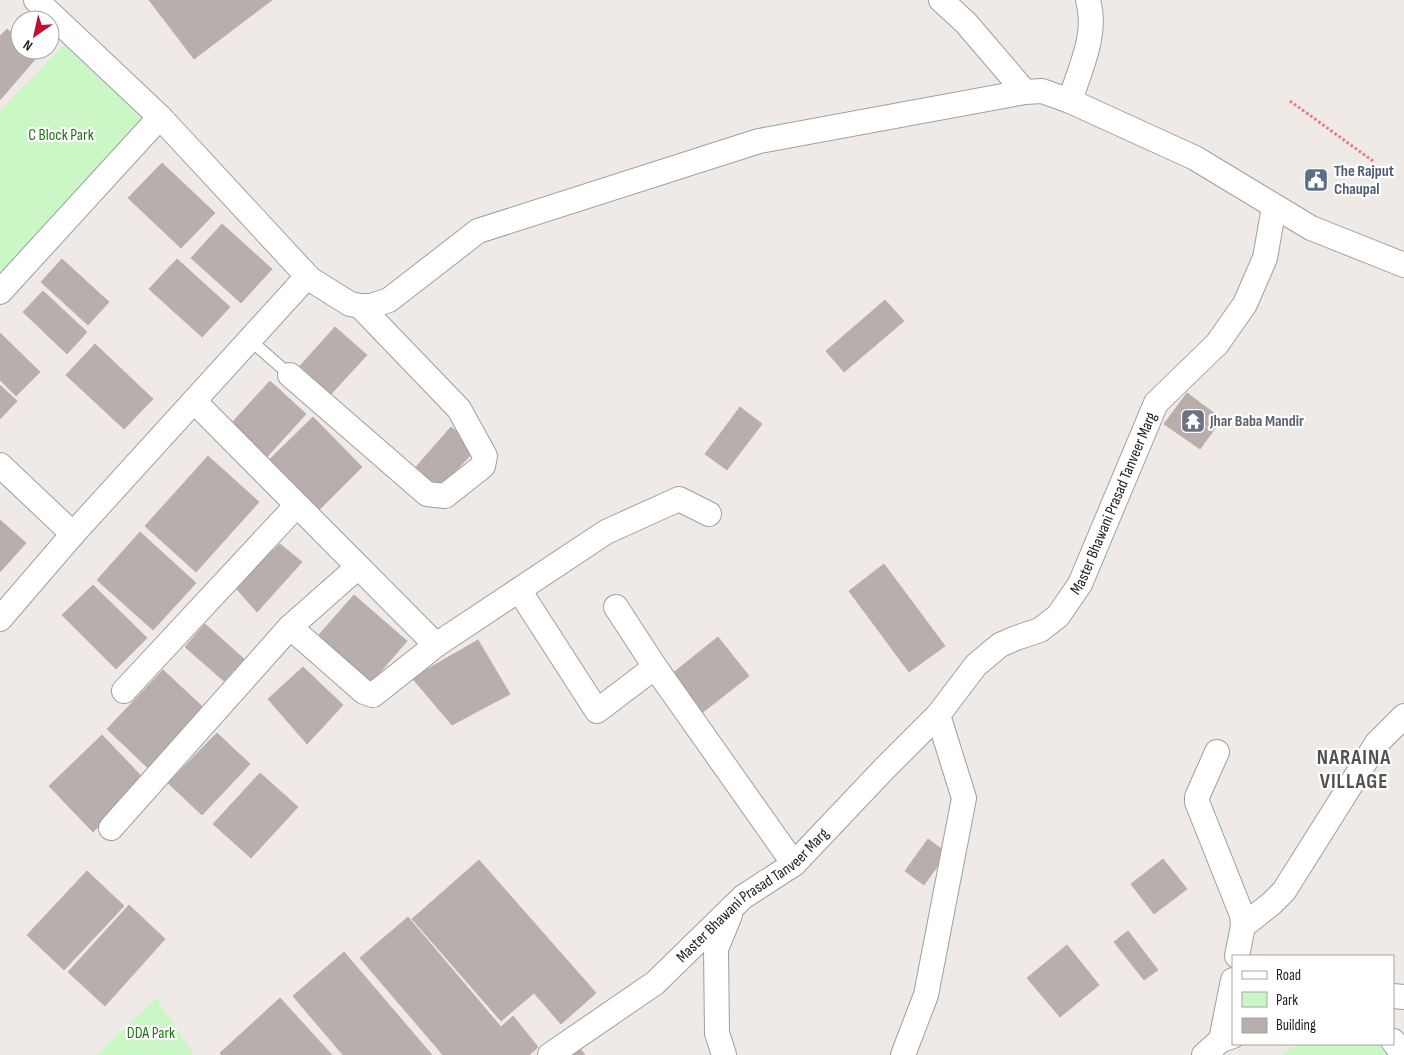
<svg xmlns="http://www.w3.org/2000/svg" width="1404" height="1055" font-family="'Sofia Sans Condensed',sans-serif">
  <rect width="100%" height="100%" fill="#efeae5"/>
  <!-- park -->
  <path fill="#cbf6c5" d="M73 35 160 117 0 291V111Z
    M156 998 194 1055H97Z
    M1300 1044H1379L1387 1055H1280Z"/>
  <!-- building -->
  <path fill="#b8aeab" stroke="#bfaea9" d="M149 0H272L194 59Z
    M7 29 20 40V50H31L38 56 0 100V36Z
    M162 163 215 213 181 248 128 198Z
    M222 224 272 269 241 303 191 258Z
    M62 259 109 302 88 325 41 282Z
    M177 259 230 307 202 337 149 289Z
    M43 291 87 332 67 354 23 312Z
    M885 300 904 321 844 372 826 351Z
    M335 327 367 355 331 394 300 366Z
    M0 333 40 372 16 396 0 380Z
    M95 344 153 399 124 429 66 375Z
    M270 381 306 414 264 460 228 427Z
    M0 385 17 401 0 419Z
    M1187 393 1222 419 1200 449 1164 424Z
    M740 407 762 424 727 470 705 454Z
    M313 417 362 467 314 515 264 465Z
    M451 427 477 448 437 491 415 468Z
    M208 456 259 502 196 572 145 526Z
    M0 520 26 543 0 572Z
    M140 532 196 583 153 630 97 580Z
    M280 544 302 562 257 612 234 586Z
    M884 564 945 646 909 672 849 591Z
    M93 585 147 638 116 669 62 615Z
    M354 595 407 641 370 684 317 637Z
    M205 624 244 659 224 681 185 647Z
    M718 637 749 676 703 712 673 673Z
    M478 640 510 694 452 725 412 678Z
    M303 667 343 705 307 744 268 699Z
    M163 670 206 710 150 770 107 729Z
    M217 733 250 764 202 815 168 783Z
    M102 735 146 781 93 832 49 786Z
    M260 773 298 807 251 858 213 824Z
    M928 839 947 853 924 885 905 871Z
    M1163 859 1187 889 1154 914 1131 884Z
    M479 860 596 993 561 1024 534 993 501 1021 412 919Z
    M87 871 124 906 64 970 27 935Z
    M129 905 165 939 105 1006 68 972Z
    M408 917 501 1027 513 1016 538 1047 529 1055H443L360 958Z
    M1128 931 1158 970 1144 980 1114 942Z
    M1067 945 1099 985 1060 1017 1027 978Z
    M344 952 432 1055H343L293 996Z
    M280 998 332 1055H222L220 1053Z
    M578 1046 585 1055H567Z"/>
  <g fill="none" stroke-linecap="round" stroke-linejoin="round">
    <defs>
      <path id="lane" d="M250 340 290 375"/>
      <g id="street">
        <path d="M36 0 160 117 310 279"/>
        <path d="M941 0 966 23 1025 92"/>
        <path d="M1070 101C1080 68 1098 34 1088 0"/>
        <path d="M0 292 160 117"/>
        <path d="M290 375 427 494 445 496 483 466 485 456 459 409 360 306"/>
        <path d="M194 401 436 645 606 532 679 499 709 514"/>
        <path d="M0 465 73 534"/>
        <path d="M358 567 290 627 364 692 373 695 436 645"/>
        <path d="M519 590 597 711 655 667 794 864"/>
        <path d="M616 607 655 667"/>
        <path d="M0 619 73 534 304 280 310 279 350 304 360 306H371L389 300 478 231 759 141 1025 92 1042 91 1070 101 1195 158 1311 228 1404 265"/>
        <path d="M124 691 297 505"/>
        <path d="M1217 752 1197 797V802L1242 915 1243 926 1237 956"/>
        <path d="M111 828 290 627"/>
        <path d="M1243 926 1271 904 1284 891 1377 743 1404 716"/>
        <path d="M1393 996 1404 997"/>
        <path d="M1221 1040 1233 980"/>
        <path d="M1393 1041 1404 1055"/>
        <path id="s1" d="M550 1055 655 983 743 897 794 864 884 769 938 715 976 665 1000 645 1016 638 1040 630 1058 616 1080 584 1156 403 1217 344 1245 304 1265 258 1274 207"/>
        <path d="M724 1055 717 1033 716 949 730 915"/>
        <path d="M903 1055 926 995 964 798 938 715"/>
        <path d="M1204 1055 1221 1040 1233 1036"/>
      </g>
    </defs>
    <!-- lane casing -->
    <use href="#lane" stroke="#9f9f9f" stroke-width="13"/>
    <!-- street casing -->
    <use href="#street" stroke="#9f9f9f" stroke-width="26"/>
    <!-- path -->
    <path stroke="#f07580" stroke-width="3" stroke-dasharray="2.5 2.5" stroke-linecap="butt" d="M1290 101 1373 161"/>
    <!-- lane -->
    <use href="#lane" stroke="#fff" stroke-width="11"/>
    <!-- street -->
    <use href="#street" stroke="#fff" stroke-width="24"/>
  </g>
  <!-- icons -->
  <defs>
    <symbol id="civic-square" viewBox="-11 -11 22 22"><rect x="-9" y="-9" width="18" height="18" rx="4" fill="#5c6f8a" stroke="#fff"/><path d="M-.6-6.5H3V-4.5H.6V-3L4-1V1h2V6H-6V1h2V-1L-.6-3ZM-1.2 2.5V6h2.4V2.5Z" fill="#fff"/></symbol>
    <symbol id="temple-square" viewBox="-11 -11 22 22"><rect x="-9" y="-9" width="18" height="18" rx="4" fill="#6b7280" stroke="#fff"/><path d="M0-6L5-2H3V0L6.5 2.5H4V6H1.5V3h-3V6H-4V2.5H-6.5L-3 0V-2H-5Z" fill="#fff"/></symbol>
  </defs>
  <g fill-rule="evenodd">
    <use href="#civic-square" x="1302" y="166" width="28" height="28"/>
    <use href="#temple-square" x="1179" y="407" width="28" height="28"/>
  </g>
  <g text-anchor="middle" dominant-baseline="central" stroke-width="4.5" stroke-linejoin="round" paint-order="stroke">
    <!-- park labels -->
    <g font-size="16" fill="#1e7613" stroke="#fff">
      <text x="61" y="135">C Block Park</text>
      <text x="151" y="1033">DDA Park</text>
    </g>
    <!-- service labels -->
    <g font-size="16" font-weight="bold" fill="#4e5e75" stroke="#fff" text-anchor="start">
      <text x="1334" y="171">The Rajput<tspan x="1334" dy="18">Chaupal</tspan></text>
    </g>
    <!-- worship labels -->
    <g font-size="16" font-weight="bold" fill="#5b616d" stroke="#fff" text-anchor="start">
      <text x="1210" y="421">Jhar Baba Mandir</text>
    </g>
    <!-- street labels -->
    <g font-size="16" fill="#1e1e1e" stroke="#fff">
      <text stroke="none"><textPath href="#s1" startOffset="804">Master Bhawani Prasad Tanveer Marg</textPath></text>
      <text stroke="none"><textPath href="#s1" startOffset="259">Master Bhawani Prasad Tanveer Marg</textPath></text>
    </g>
    <!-- district labels -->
    <g font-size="21" font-weight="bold" letter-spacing="1" fill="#515151" stroke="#fff">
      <text x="1354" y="757">NARAINA<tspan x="1354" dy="24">VILLAGE</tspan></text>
    </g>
  </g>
  <!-- legend -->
  <rect x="1232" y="955" width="162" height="90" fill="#ffffff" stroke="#a5a5a5"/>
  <rect x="1242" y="971" width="25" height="8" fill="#ffffff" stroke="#a5a5a5"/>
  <text x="1276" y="980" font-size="15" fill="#1e1e1e">Road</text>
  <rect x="1242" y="992" width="25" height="15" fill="#cbf6c5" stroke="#a5a5a5"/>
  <text x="1276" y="1005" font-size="15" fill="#1e1e1e">Park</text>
  <rect x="1242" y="1018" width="25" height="15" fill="#b8aeab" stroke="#a5a5a5"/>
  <text x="1276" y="1030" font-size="15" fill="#1e1e1e">Building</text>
  <!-- north arrow -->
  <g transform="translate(35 35) rotate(214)"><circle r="24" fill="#ffffff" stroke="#a5a5a5"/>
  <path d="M0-4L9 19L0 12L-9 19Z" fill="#bf0e30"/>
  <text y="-8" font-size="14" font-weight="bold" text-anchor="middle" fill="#1e1e1e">N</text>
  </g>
</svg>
